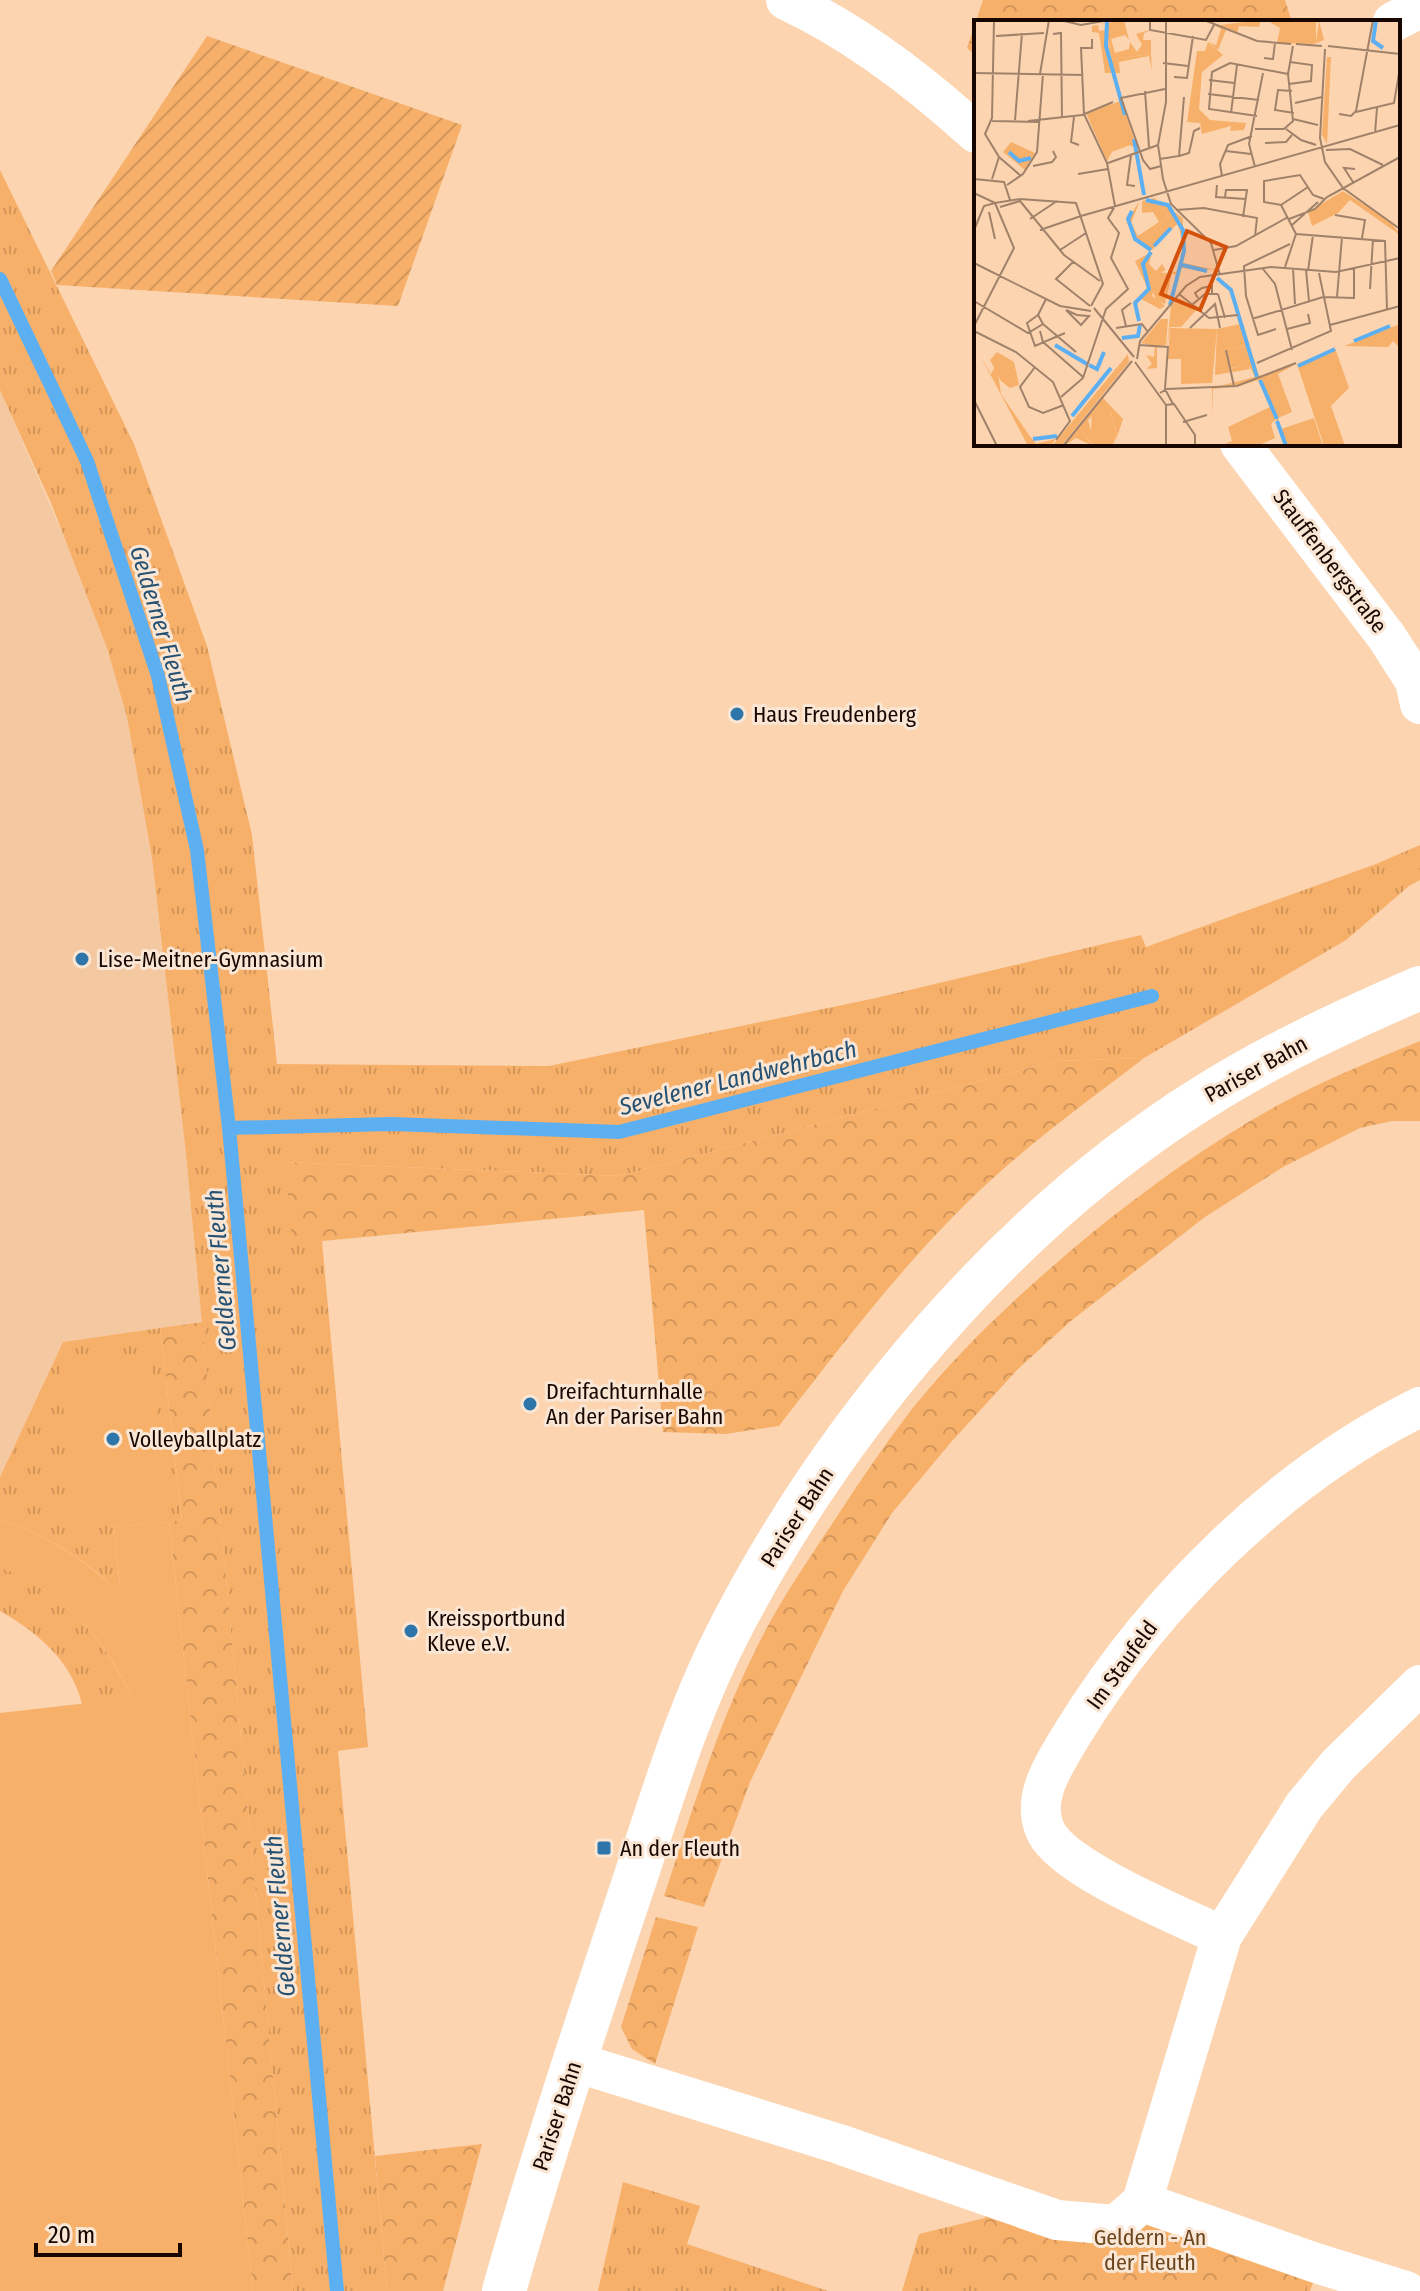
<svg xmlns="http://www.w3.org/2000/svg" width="1420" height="2291" font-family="'Fira Sans Condensed',sans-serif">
  <defs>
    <pattern id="grass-tufts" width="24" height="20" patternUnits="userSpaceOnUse" patternTransform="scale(2)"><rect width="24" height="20" fill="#f7b06a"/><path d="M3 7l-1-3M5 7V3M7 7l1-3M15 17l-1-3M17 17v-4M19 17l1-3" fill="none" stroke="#d3965a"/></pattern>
    <pattern id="forest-crowns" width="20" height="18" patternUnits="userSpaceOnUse" patternTransform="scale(2)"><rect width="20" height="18" fill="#f7b06a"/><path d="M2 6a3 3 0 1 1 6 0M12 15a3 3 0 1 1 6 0" fill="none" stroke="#d3965a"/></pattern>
    <pattern id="garden-furrows" width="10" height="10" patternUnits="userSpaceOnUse" patternTransform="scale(2)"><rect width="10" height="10" fill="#f7b06a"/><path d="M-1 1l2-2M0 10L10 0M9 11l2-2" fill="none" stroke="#d3965a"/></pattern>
  </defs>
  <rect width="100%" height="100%" fill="#fcd4b0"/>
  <!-- built -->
  <path fill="#f4c8a0" d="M0 390 85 586 107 648 127 717 152 858 186 1154 202 1322 63 1342 0 1477Z"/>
  <!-- grass -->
  <path fill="url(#grass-tufts)" d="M0 170 134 444 207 646 252 835 277 1064 549 1066 876 998 1141 935 1146 947 1376 864 1420 845V880L1409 886 1346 940 1144 1058 1056 1061 620 1176 285 1162 322 1241 368 1747 338 1751 387 2291H293L186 1154 152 858 127 717 107 648 51 503 0 390Z
    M160 1328 182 1521 114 1527 120 1587 115 1588C80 1556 45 1535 0 1519V1477L63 1342Z
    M0 1567C64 1592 104 1637 132 1698L82 1704C72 1661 37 1632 0 1611Z
    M623 2182 700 2206 687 2244 828 2291H598Z
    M985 2218 1100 2255 1314 2280 1310 2291H902L919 2234Z"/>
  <!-- forest -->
  <path fill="url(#forest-crowns)" d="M983 0H1285L1292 22H976V56L967 48Z
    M1420 1041V1121H1392L1360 1128 1283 1167 1205 1217 1072 1320 1018 1369 952 1441 892 1513 843 1591 750 1782 704 1907 664 1896C692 1812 717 1726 757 1647 779 1602 808 1560 836 1518 860 1481 885 1444 912 1409 965 1343 1028 1286 1093 1232 1153 1184 1215 1139 1282 1103 1327 1079 1373 1060 1420 1041Z
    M1144 1058C1092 1098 1039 1136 991 1180 911 1253 845 1341 779 1426L725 1434 663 1432 644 1210 292 1244 285 1162 620 1176 1056 1061Z
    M202 1322 293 2291H253L169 1522 182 1520 160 1328Z
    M656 1917 698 1927 655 2064 632 2049 621 2027Z
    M482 2144 443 2291H387L375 2156Z
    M991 2198 1057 2220 1142 2202 1313 2262 1305 2291H977L985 2218Z"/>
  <!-- garden -->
  <path fill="url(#garden-furrows)" d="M207 36 462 125 398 306 57 285 51 271Z"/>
  <!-- pitch -->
  <path fill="#f7b06a" d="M150 1356 167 1512 76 1522 59 1366Z
    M0 1519C45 1535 80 1557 115 1588L120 1586 114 1527 169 1522 253 2291H0V1713L132 1698C105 1637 63 1592 0 1567Z"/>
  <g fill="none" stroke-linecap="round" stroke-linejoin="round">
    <!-- stream -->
    <path stroke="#5cb0f2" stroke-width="14" d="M0 279 87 461 158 676 197 850 229 1128 337 2291
      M229 1128 391 1124 619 1132 1152 996"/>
    <!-- minor -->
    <path stroke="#fff" stroke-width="40" d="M786 0C855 32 920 82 976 133
      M1393 22 1420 8
      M1240 444 1386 636 1415 681 1420 704
      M1222 1936C1181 1916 1065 1870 1046 1832 1029 1797 1057 1760 1074 1731 1155 1600 1281 1475 1420 1407
      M575 2062 839 2144 1057 2220 1116 2225 1142 2202
      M1142 2202 1222 1936 1304 1806 1338 1765 1420 1685
      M1142 2202 1313 2262 1406 2291"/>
    <!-- tertiary -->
    <path stroke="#fff" stroke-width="44" d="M504 2291C543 2154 588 2019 633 1885 662 1798 688 1709 731 1627 836 1424 1008 1219 1204 1097 1272 1054 1346 1020 1420 988"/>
  </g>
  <!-- markers -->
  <g fill="#2e75a9" stroke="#fae6d4" stroke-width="3">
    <circle cx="737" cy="714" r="8"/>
    <circle cx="82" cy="959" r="8"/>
    <circle cx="530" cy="1404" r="8"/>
    <circle cx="113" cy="1439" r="8"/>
    <circle cx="411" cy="1631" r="8"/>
    <rect x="596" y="1840" width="16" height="16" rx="4"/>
  </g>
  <g text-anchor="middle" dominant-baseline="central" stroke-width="6" stroke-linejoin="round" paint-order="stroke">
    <!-- street labels -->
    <g font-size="22" fill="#170700" stroke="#fae6d4">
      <text transform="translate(1330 561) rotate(53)">Stauffenbergstraße</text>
      <text transform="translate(1256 1069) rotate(-29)">Pariser Bahn</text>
      <text transform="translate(797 1517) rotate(-57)">Pariser Bahn</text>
      <text transform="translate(1122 1665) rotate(-54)">Im Staufeld</text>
      <text transform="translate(557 2116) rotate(-72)">Pariser Bahn</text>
    </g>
    <!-- poi labels -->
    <g font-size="22" fill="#170700" stroke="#fae6d4" text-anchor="start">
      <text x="753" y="714">Haus Freudenberg</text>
      <text x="98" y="959">Lise-Meitner-Gymnasium</text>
      <text x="546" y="1391">Dreifachturnhalle<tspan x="546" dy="25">An der Pariser Bahn</tspan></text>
      <text x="129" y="1439">Volleyballplatz</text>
      <text x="427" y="1618">Kreissportbund<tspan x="427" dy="25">Kleve e.V.</tspan></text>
      <text x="620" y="1848">An der Fleuth</text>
    </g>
    <!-- park labels -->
    <g font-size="22" fill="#6b451d" stroke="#fae6d4">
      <text x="1150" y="2237">Geldern - An<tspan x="1150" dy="25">der Fleuth</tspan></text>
    </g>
    <!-- water labels -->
    <g font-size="24" font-style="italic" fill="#245173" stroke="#fae6d4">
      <text transform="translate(161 624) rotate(73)">Gelderner Fleuth</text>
      <text transform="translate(738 1078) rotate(-14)">Sevelener Landwehrbach</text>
      <text transform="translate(221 1270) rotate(-95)">Gelderner Fleuth</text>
      <text transform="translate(280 1916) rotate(-95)">Gelderner Fleuth</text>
    </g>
  </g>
  <!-- overview -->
  <g transform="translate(974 20)">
    <rect width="426" height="426" fill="#fcd4b0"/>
    <path d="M150 0 155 20 151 15 137 19 141 33 155 29 156 22 163 32 168 25 162 14 172 11H176L170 13 169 20H177V34L138 39 131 4H127ZM231 0 246 5 287 0 285 7 265 6 263 14 252 10 244 30 235 22 242 25 247 9ZM342 0V22L345 0 350 20 340 24 303 23 306 8 294 1ZM168 181 186 184 194 194 178 213 169 217 164 216 185 202 179 192 168 193ZM209 198V243L243 250 207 248 195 284 202 255 194 251 202 252 205 245 209 225 204 204ZM178 232 175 244 182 251 188 244 192 250 184 254 178 276 191 286 186 289 167 279 162 283 165 303 161 282 174 269 161 241ZM243 257 258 269 285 356 322 344 304 354 318 392 304 398 307 409 340 398 349 426H311L302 399 297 404 301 418 283 426H246L258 421 254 407 298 386 284 360 265 366 239 369V397L238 368 281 357 275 345 257 348 252 330 271 326 256 271ZM205 278 223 289 207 307H196L193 327 197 286ZM426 304V328L419 321 414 327 370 326ZM5 333 17 354 20 348 24 353 27 374 55 415 62 424 81 419 78 426H54Z" fill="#f7b06a"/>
    <path d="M124 5 125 11 131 10 138 39 177 34 178 51 175 36 145 42 146 53H131L125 13 118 12V6ZM234 22 249 35 228 52 225 89 236 100 272 103 270 110 256 111 257 106 228 114 226 103 213 102 223 31H231ZM353 37H357L353 124 348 115ZM147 81 164 130 156 125 138 132 133 141 112 93ZM369 171 417 202 426 215 376 180 364 193 338 206 334 192ZM180 178 209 198 178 230 161 221 153 199 166 181 157 203 164 216 178 213 194 194 185 183 168 181ZM187 299H194L192 325 183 327V348L172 349 178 344 172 335 180 337 181 326 167 323ZM361 328 375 368 357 386 371 426H350L323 344ZM154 334 155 342 87 426H78ZM128 377 149 399 140 426 143 415 137 393 127 387 114 400 117 411 109 414 119 426 102 418 90 426Z" fill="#f7b06a"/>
    <path d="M196 308 243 309 238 363 207 364V339H194Z" fill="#f7b06a"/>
    <path d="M37 122 61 133 51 150 29 132ZM266 304 271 326 252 330 256 349 275 344 276 349 241 355 243 309Z" fill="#f7b06a"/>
    <path d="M199 249 191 284 182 281 176 263 179 251 197 254ZM23 332 40 342 45 365 36 368 27 361 16 340ZM127 387 136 391 143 415 138 426H120L109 414 117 410 118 391Z" fill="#f7b06a"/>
    <path fill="none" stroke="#5cb0f2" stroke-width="4" d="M402 0 399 21 409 28M133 1 132 26 151 95M160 119 170 175M35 132 45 141 57 138M172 180 194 185 209 210 210 231 196 285M158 191 154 199 161 219 177 230M180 226 197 208M208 245 233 251M243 258 257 270 283 357M165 301 161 283 175 269 169 244 177 232M148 318 164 316 166 305M380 321 416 306M81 325 113 344M115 345 123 349 130 332M324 346 361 329M286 360 303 399M98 396 137 348M303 401 312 426M59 419 83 416"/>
    <path fill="none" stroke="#a0826a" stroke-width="2" d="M86 0 107 5 135 0M176 0V10L232 20 240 5M192 0V82L184 125 189 159 197 184 237 223 246 255M230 0 283 21 317 24M79 14 87 13 88 98M22 16 70 13M322 24 348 26M354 26 426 34M351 29 346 118 351 142 369 168 426 209M290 38 299 39 301 23M189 43 214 46M0 53 109 55M66 54 75 0M200 57 213 58 219 16M235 60 260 63M315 64 337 61 338 45 316 42M171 71 175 127M318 71 304 70 301 90 320 93M234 74 285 80M321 83 348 77M382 92 420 83 426 48M257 93 263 45M365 94 377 96 382 91 399 0M283 96 235 89 238 52 256 43 314 54M100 97 97 122 105 125M319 99 344 105M41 100 48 13M18 101 66 102M54 101 108 95 139 82M281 109H310L319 101 314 54 319 26M312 109 327 120 342 125 337 123M401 113 403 88M291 123 312 122 318 115M352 130 376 129 409 145M252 131 277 134M157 135 153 165 161 166M205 136 215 133 220 111 226 108M25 137 47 156M186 139 205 136 210 77M134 143 184 125M59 146 78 142 82 137 79 131M187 146 176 149 169 140 147 78 191 69M281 147 275 124 289 53M104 154 134 149M248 156 246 144 254 125 278 116M0 159 30 162 36 180M18 159 25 137 11 114 18 98 20 0M379 162 370 148 381 149M33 165 49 154 63 132 69 54M243 165 242 177 272 179M0 173 21 183 46 179 102 183 129 264 117 286M251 177 252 170H273L269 197M307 185 334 167M26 187 46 181 90 235 126 261M202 190 230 188 283 198 281 216M15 192 21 219M361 195 391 200 388 218M107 196 426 105M56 199 83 181M315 199 341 189 353 177 426 137M318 205 344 182M0 210 10 186 21 183 40 228 0 306M66 210 107 196M322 214 411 221 413 290M322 214 307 185 290 182V161L326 155 339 175 350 179M86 230 112 213M240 230 262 226 314 197M99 242 82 259 116 286M0 243 86 286 117 291M311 247 322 214M319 248 321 284M289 249 301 264 318 330M332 250 335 281M334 251 339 215M396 269 399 219M205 274 235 298 264 295M244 274 251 298M363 277 368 217M224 278 221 273 228 268 238 266V273M0 281 54 313 69 304 64 295 72 279M219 284 231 274H244M120 288 160 337M92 290 103 295 115 296 107 305ZM64 295 53 303 61 326 91 313M278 299 349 277 380 278V247M69 304 102 332M356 305 426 286M152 306 148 290 157 283M142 308 168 304 174 312M216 308 241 284 246 308M302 309 284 315 272 276 270 246 316 224M313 309 336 303 334 294M0 311 42 332 79 362 96 401 82 420M66 311 69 322 109 357M165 325 194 327 191 369 199 384M252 330 260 366M163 339 166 321 212 266 226 257 297 247 362 252 426 238M161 342 192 385V426M283 343 357 311 345 253M61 347 46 367 55 387 69 393 90 385M186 373 193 369 263 366 322 343M87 377 109 358 132 289 154 269 137 238 145 213 134 198 141 186 133 143 110 94 107 28H118V19M0 380 23 426M192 385 200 384 221 415V426M209 402 233 395M89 426 158 341"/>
    <path fill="#d3510b" fill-opacity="0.15" stroke="#d3510b" stroke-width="4" d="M213 211 252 227 226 290 187 274Z"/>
    <rect width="426" height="426" fill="none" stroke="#170700" stroke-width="4"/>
  </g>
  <!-- scale -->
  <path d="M36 2243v12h144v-12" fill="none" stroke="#170700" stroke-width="4"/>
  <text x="48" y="2243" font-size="24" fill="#170700" stroke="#fae6d4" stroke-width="6" paint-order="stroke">20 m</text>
</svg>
